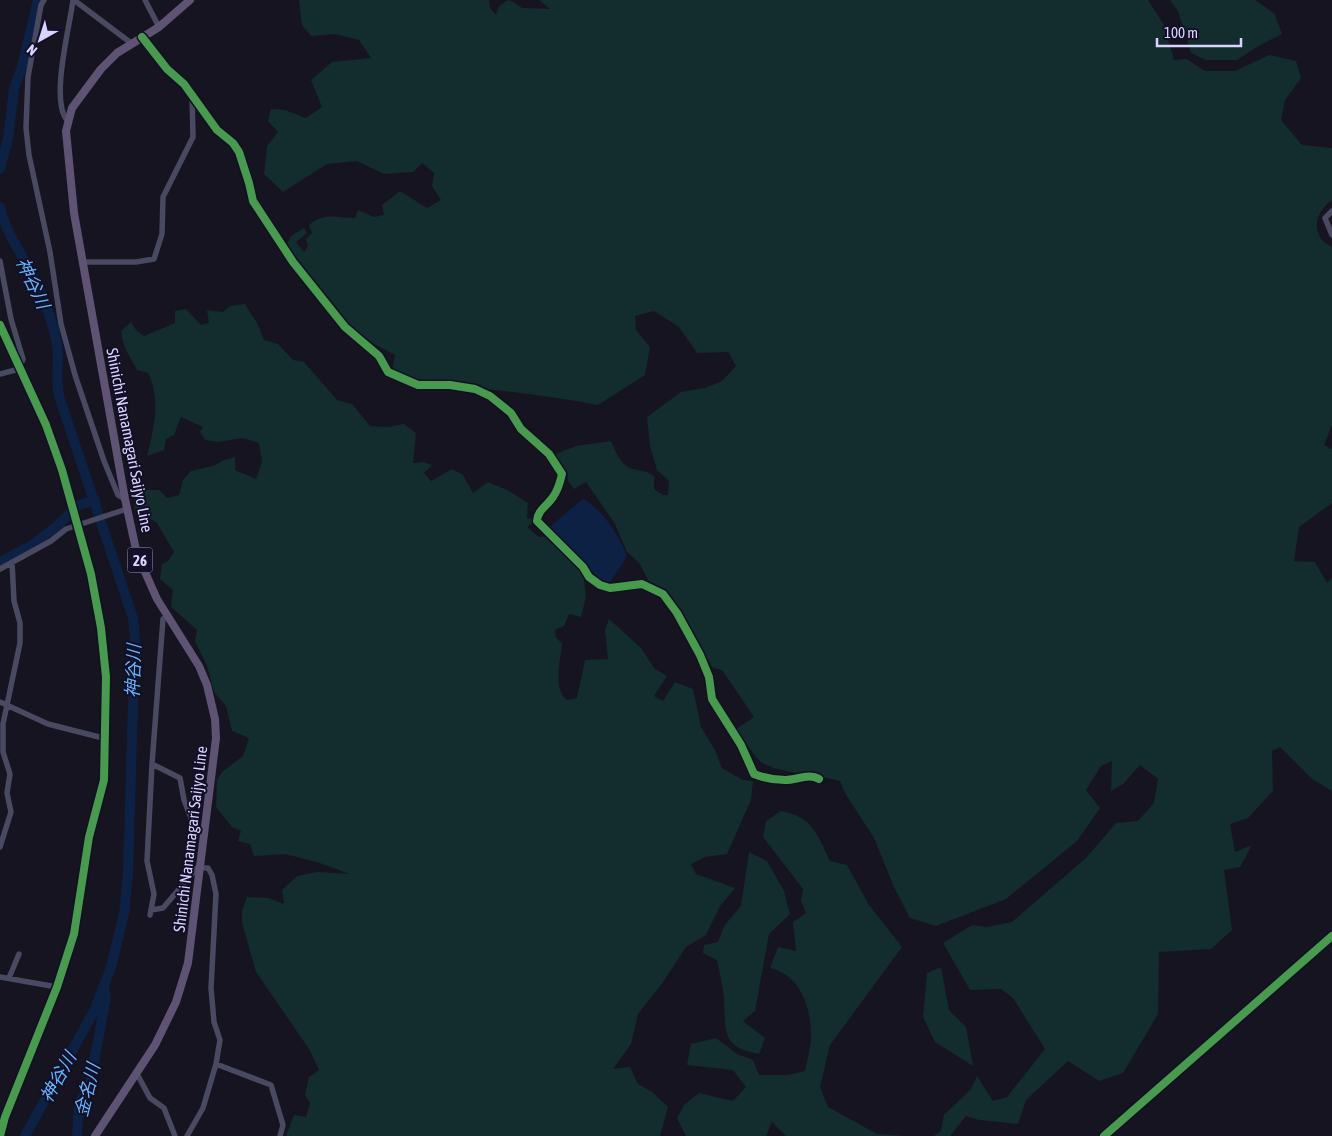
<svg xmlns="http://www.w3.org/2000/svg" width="1332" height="1136" font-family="'Asap Condensed','Noto Sans JP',sans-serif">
  <rect width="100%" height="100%" fill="#161421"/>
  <!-- green -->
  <path fill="#132c2d" d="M299 0H489L490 8 496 15 499 6 508 0 514 2 522 8 550 9 539 0H1148L1164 25 1174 60 1187 59 1205 71H1235L1269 55 1296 61 1301 78 1285 100 1281 120 1302 145 1332 148V200C1319 209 1311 226 1322 240 1324 243 1329 245 1332 247V425L1324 445 1332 449V503L1299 527 1294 561 1315 562 1327 583 1332 578V791L1312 779 1280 747 1272 751 1273 791 1248 818 1230 824 1235 852 1252 845 1240 867 1224 870 1232 930 1211 949 1159 952 1158 1014 1123 1073 1099 1081 1068 1061 1026 1100 1018 1124 979 1120 966 1116 950 1136H934L941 1131 944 1115 971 1089 977 1076 993 1101 1007 1097 1045 1049 1013 998 1001 989 970 990 943 943 972 925 987 927 1012 922 1086 858 1116 823 1138 821 1154 803 1158 779 1140 765 1123 784 1111 791 1112 761 1101 766 1086 790 1100 808 1077 841 1006 899 936 926 910 918 894 887 874 838 845 793 840 781C820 775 774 773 760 761 751 753 744 739 736 729L754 717 722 670 713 668 665 593 650 584 640 564 627 552 615 524 586 482 574 489 568 481 567 472 553 455 576 446 611 441C615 450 620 464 630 468 639 471 646 470 654 476V489L663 495H668L669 481 657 470 650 446 647 417 681 392 705 388 722 381 736 366 728 352 697 353 679 327 654 311 635 316 636 330 650 347 645 375 598 405C561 398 523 393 485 389 452 385 422 383 392 371L395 355 359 336 344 321 291 256 287 244 291 236 304 228 307 233 296 242 304 252 308 246 306 239 312 233 309 225C325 212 336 218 355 218L358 210 374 217 384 215 382 205 400 191 427 208 441 200 432 186 434 173 422 163 413 172 384 174 357 161 327 164 283 192 264 174 267 146 278 132 268 121 271 109 285 110 306 118 322 107 311 80 332 62 371 58 359 40 335 34 311 36 302 25Z
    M1170 0H1255L1274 13 1282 34 1260 45 1237 60H1206L1191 53 1178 11Z
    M245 304 257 323 264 340 278 344 293 360 304 362 337 400 352 404 370 426 388 427 404 424 416 433 413 463 423 462 432 465 424 473 431 481 452 469 463 475 473 493 488 482 507 490 528 503 527 518 534 519V522L527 527 539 537H545L583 572 586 597 581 617 569 614 564 626 555 630 556 638 562 643C561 659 552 689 567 700L577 698 585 660 608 659 605 630 609 619 641 648 654 668 667 676 654 696 663 701 675 682 693 689 701 727 715 750 722 768 743 780 753 781 751 800 727 854 705 857 691 864 696 874 735 888 720 906 706 935 686 947 663 982 638 1014 631 1044 613 1069 630 1067 638 1084 652 1092 668 1107 660 1136H286L294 1115 306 1117 310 1103 305 1095 309 1077 319 1070 309 1049 256 972 242 923V911L247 897 268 898 284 904 282 890 297 876 317 872 350 874 317 862 285 854 254 856 250 844 238 841 241 831 232 827 216 807 217 780 222 772 243 756 249 738 232 731 226 706 214 692 207 666 195 641 197 630 171 607 173 590 160 579 162 564 168 561 174 552 157 523 135 509 131 479 141 477 144 490H159L167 498 179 495 183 480 191 471 213 466 224 460 235 457V470L256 479 262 462 259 443 242 438 218 442 205 440 200 432 203 427 181 417 174 435 166 439 164 450 147 456C154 429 161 398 148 373L137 370C130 357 122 346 121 331L131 322 136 330 144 336 175 323V311L186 309 201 325 209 323 207 310 223 312 230 306Z
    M781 811C813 817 817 834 830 861L847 865 869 905 902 947 830 1045 820 1087 828 1107 877 1134 905 1136H786L772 1122 766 1136H686L677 1118 684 1105 699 1093 733 1101 746 1087 733 1070 687 1065 691 1044 716 1038 737 1054 753 1060 759 1075H788L805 1071C807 1060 811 1047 811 1036 811 1008 801 975 770 968L778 947 796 951 793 922 806 913 801 901 803 889 763 837 766 821Z
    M749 852 767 861 784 891 790 914 769 934 755 1011 743 1021 765 1038 759 1054C721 1047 726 1032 724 1000 723 987 720 973 717 960L703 953 704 945 718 942 724 926 741 906Z
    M941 967 949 1010 966 1027 973 1066 935 1042 923 1017 927 973Z"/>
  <!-- water -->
  <path fill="#0d2144" d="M583 499C602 509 618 534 626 554V558L609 584 600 580 568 546 547 529Z"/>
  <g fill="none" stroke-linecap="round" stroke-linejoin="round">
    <!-- stream -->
    <path stroke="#0d2144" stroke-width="2" d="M0 1117 1 1118
      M3 1136 5 1128"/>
    <!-- river -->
    <path stroke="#0d2144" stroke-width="10" d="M0 169 8 139 14 88 22 67 38 0
      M0 207C7 238 28 262 40 291 48 310 57 333 58 354 58 368 56 382 59 396L133 618 135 636 128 873 124 914 111 967 94 1011 25 1136
      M0 562 31 546 57 526 77 506 95 500
      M77 1136 79 1102 89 1089 106 997 104 988"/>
    <!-- minor -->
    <path stroke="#4a4962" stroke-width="5.5" d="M44 0 41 5 28 77 26 128 29 155 50 252 61 324 75 375 104 461 118 495 125 499
      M74 0 131 43
      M145 0 159 27
      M142 37 167 69 184 84 217 130 233 143 239 152 249 183 253 201 293 262 345 327 379 356 388 372 418 385H450L475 389 490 396 511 413 521 429 549 454 562 474C560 483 558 490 553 497 547 506 537 511 537 521L583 567 589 577 600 585 610 588 642 584 663 594 677 613 700 655 709 677 712 699 741 745 754 774C764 778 773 780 785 780 797 780 809 773 819 779
      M67 120C50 100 70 26 73 0
      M1332 211 1325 218 1332 235
      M0 261 11 319 23 359 19 369 0 374
      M83 262H136L154 259 162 234 163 197 193 137 192 94
      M0 325 46 425 62 470 91 574 101 628 106 677 104 780 89 837 74 934 57 987 5 1117 0 1136
      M0 569 51 541 66 529 127 509
      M167 616 163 619 152 764 180 778 184 800 196 831 205 833
      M0 702 48 724 107 739
      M0 847 11 812 7 793 10 774 3 752V724L20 643V623L14 601 12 562
      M151 910 163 908 197 868H208L212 875 216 894 211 988 214 1022 220 1040 216 1064 203 1108 187 1136
      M150 915 154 894 147 861 152 764
      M0 977 57 987
      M9 978 19 954
      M216 1064 271 1085 283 1125 280 1136
      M136 1072 150 1098 164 1108 175 1136
      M1104 1136 1332 936"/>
    <!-- major -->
    <path stroke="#5e5373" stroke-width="8" d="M95 1136 155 1045 176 1002 188 963 216 738 215 719 207 685 199 666 157 599 137 554 125 499 74 213 66 131 72 108 101 69 117 53 159 27 190 0"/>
    <defs>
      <path id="cycleway" d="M142 37 167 69 184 84 217 130 233 143 239 152 249 183 253 201 293 262 345 327 379 356 388 372 418 385H450L475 389 490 396 511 413 521 429 549 454 562 474C560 483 558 490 553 497 547 506 537 511 537 521L583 567 589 577 600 585 610 588 642 584 663 594 677 613 700 655 709 677 712 699 741 745 754 774C764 778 773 780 785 780 797 780 809 773 819 779
        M0 325 46 425 62 470 91 574 101 628 106 677 104 780 89 837 74 934 57 987 5 1117 0 1136
        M1104 1136 1332 936"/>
    </defs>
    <!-- cycleway casing -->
    <use href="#cycleway" stroke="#130f26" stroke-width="11"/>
    <!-- cycleway -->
    <use href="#cycleway" stroke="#469c4c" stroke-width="8"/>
  </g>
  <g text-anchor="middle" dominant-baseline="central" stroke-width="4" stroke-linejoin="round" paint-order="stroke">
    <!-- shield labels -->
    <rect fill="#130f26" stroke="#9e99be" stroke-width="1" x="127.5" y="547.5" width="25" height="25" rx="4"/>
    <g font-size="15" font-weight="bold" fill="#d9d4ff">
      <text x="140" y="560">26</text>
    </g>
    <!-- street labels -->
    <g font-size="16" fill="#d9d4ff" stroke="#130f26">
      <text transform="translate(130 440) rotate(79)">Shinichi Nanamagari Saijyo Line</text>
      <text transform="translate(190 839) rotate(-83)">Shinichi Nanamagari Saijyo Line</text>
    </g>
    <!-- water labels -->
    <g font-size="18" font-style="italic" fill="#62b6ff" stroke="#130f26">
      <text transform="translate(33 283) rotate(65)">神谷川</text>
      <text transform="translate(133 671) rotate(-88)">神谷川</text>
      <text transform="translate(58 1077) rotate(-61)">神谷川</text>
      <text transform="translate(87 1090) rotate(-76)">金名川</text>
    </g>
  </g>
  <!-- north arrow -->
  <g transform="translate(40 40) rotate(219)" stroke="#130f26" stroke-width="4" paint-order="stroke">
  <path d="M0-4L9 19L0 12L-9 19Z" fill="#d9d4ff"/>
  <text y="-8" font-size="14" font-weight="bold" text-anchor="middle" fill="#d9d4ff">N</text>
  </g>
  <!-- scale -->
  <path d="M1157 38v8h84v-8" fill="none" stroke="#d9d4ff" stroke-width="2.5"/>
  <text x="1164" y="38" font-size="15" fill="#d9d4ff" stroke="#130f26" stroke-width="4" paint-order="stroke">100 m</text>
</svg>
